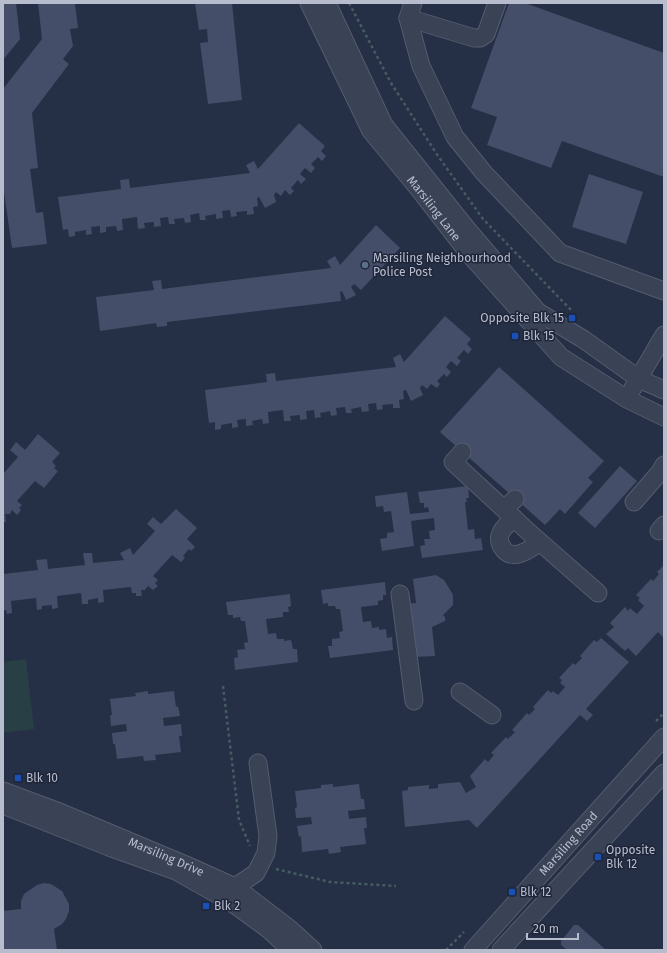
<svg xmlns="http://www.w3.org/2000/svg" width="667" height="953" font-family="'Fira Sans',sans-serif">
  <rect width="100%" height="100%" fill="#252f45"/>
  <!-- green -->
  <path fill="#283f46" d="M26 659 34 729 3 733V662Z"/>
  <!-- building -->
  <path fill="#444e68" d="M3 3H16L20 39 3 60Z
    M38 3H75L78 28 70 29 73 46 63 59 69 64 32 113 38 168 30 169 36 213 43 212 47 244 12 248 3 185V89L42 39Z
    M195 3H232L242 100 208 104 200 43 208 42 207 29 199 30Z
    M509 3H525L664 53V177L562 141 551 168 487 145 497 117 471 108Z
    M299 123 325 146 321 151 326 156 322 161 318 157 311 164 315 168 311 173 305 168 300 174 306 179 301 184 298 180 291 188 294 191 290 195 285 190 281 196 276 192 274 195 276 202 265 208 259 197 257 198 258 206 253 207 254 214 247 215V211L236 212 237 216 231 217 230 210 222 211 223 218 216 219V214L205 216 206 220H200L199 213 190 215 191 222 185 223 184 218 174 219 175 224H169L168 217 160 218 161 226 154 227V222L144 223 145 228 138 229 137 217 122 219 123 230 117 231 116 226 106 227V232L100 233V226L91 227 92 234 86 235V230L75 232V236L69 237 68 229 63 230 58 197 121 189 120 180 129 179 130 188 250 173 246 165 254 161 258 169Z
    M589 174 643 192 626 244 572 227Z
    M376 225 400 248 361 290 354 284 351 287 356 295 346 300 342 291 340 292 341 301 167 322V326L157 327 156 323 100 331 96 297 154 290 152 281 161 280 162 289 331 268 327 261 335 256 340 265Z
    M445 316 471 339 467 344 472 349 468 354 464 350 457 358 461 361 457 366 451 361 446 367 451 372 447 377 444 374 437 381 440 384 437 388 431 384 427 389 422 385 420 388 423 395 411 401 406 390 403 391 404 399 399 400 400 408H393V404L382 405 383 409 377 410 376 403 368 404 369 411 362 412 361 407 351 409 352 413H346L345 407 336 408 337 415 331 416 330 411 320 413 321 417 315 418 314 410 306 411 307 419 300 420V415L290 416 291 421H284L283 410 268 412 269 423 263 424 262 419 252 421 253 425 246 426V419L237 420 238 427 232 428V423L221 425V429L215 430V422L209 423 205 390 267 382 266 374 275 373 276 381 396 367 393 358 400 354 404 362Z
    M499 367 604 461 588 478 593 482 565 514 560 509 545 525 440 432Z
    M38 434 60 453 52 462 56 466 54 468 58 471 44 488 35 481 17 501 22 505 19 508 21 510 17 515 12 510 10 514H5L6 522H3V474L18 457 10 450 16 442 25 450Z
    M620 466 637 481 595 528 578 513Z
    M468 486 469 498H466L467 502H465L468 530 474 529 475 539 481 538 483 550 422 558 420 546 425 545 424 539H430L429 531 435 530 434 518 411 521 414 546 382 551 380 539 387 538V533L394 532 391 511 384 512 383 506 376 507 375 496 407 492 410 514 429 512 428 507 424 508V503H420L418 492Z
    M176 509 197 528 187 539 195 547 191 551 189 549 183 556 185 558 181 562 172 555 153 576 158 580 155 583 158 586 153 590 148 586 145 590H141L142 596H136V593H132L131 587 103 590 104 602 98 603V598L88 600V604H82L81 593 57 596 58 608 52 609V605L42 606V609L37 610 36 598 11 601 12 613 7 614 6 610 3 611V574L38 570 36 560 47 559 48 569 85 565 83 553H92L93 563 124 560 120 553 130 548 133 555 155 531 147 524 153 517 161 524Z
    M664 565V638L658 632 636 656 628 648 625 651 606 634 614 627 610 623 625 607 628 611 630 608 637 614 644 606 638 600 640 598 636 595 651 579 653 581 659 574 657 572Z
    M436 575 444 580 449 588 453 595V605L443 615 445 617V621L432 627 435 656 413 657 406 604 416 603 413 579Z
    M385 582 386 595H383V600L378 601V605L361 607 363 622 371 621 372 628 379 627V630L386 629 387 638 392 637 393 650 330 658 328 646H332V639L340 638 339 632 343 631 340 609H336L335 606H328V603L323 604 321 590Z
    M290 594 291 606 288 607 289 612H283V617L266 619 268 634 276 633 277 639H284V641L291 640 293 649H297L298 662 235 670 234 658 238 657 237 650 245 649 244 643 248 642 245 621H241L240 617 233 618V615H228L226 602Z
    M601 638 629 662 586 709 593 715 587 721 580 715 477 828 469 820 405 827 402 791 408 790V787L429 785V789L438 788V784L460 782 466 793 476 787 470 776 485 759 488 762 494 755 491 753 506 737 508 739 515 732 512 730 527 713 529 715 535 709 533 707 548 690 551 693 553 691 558 695 565 687 560 683 562 680 559 678 573 663 575 665 582 658 580 656 594 640 597 642Z
    M148 691V694L174 691 176 707 178 706 180 716 163 718 164 726 181 724 182 736H179L181 752 155 755 156 760 144 761 143 756 117 759 115 744H113L112 733 127 731 126 724 111 726 110 715H112L110 699 136 696 135 693Z
    M333 784V787L359 784 361 799H364L365 809 348 811 349 819 366 817 367 828H364L366 844 340 847 341 852 329 854 328 849 302 852 301 836 299 837 297 826 312 824 311 817 296 818 295 808 297 807 295 791 321 788V785Z
    M44 883 51 884 62 891 69 904V911L66 919 62 924 54 929 57 950H3V911L21 909V901L24 894 37 885Z
    M574 925H578L606 950H567L561 945V941Z"/>
  <g fill="none" stroke-linecap="round" stroke-linejoin="round">
    <defs>
      <g id="minor">
        <path id="s1" d="M309 3 371 131 418 188 470 255 561 357 627 399 664 417"/>
        <path d="M327 3 384 125 467 229 538 312 583 339 639 379 664 390"/>
        <path d="M413 3 408 18 421 66 455 137 484 173 560 253 664 291"/>
        <path d="M408 18 474 38H480L486 34 497 3"/>
        <path d="M633 388 664 335"/>
        <path d="M462 452 453 462 533 536 598 593"/>
        <path d="M634 502 660 472 664 465"/>
        <path d="M504 509 515 499"/>
        <path d="M514 518C509 523 502 528 500 535 499 539 500 544 502 547 511 563 530 550 539 542"/>
        <path d="M659 531 664 525"/>
        <path d="M400 594 414 701"/>
        <path d="M460 692 492 715"/>
        <path id="s2" d="M3 791 62 813 186 865 235 887 290 929 313 950"/>
        <path d="M3 805 109 847 176 871 231 902 268 929 291 950"/>
        <path d="M232 898 235 887 256 873 266 853 268 836 258 763"/>
        <path id="s3" d="M473 950 664 737"/>
        <path d="M501 950 664 773"/>
      </g>
    </defs>
    <!-- minor casing -->
    <use href="#minor" stroke="#565c6f" stroke-width="19"/>
    <!-- path -->
    <path stroke="#465c62" stroke-width="2.5" stroke-dasharray="3 3" stroke-linecap="butt" d="M349 3 391 83 438 156 483 219 572 311
      M223 686 239 820 250 846
      M656 721 664 713
      M276 869 330 882 396 886
      M446 950 464 932"/>
    <!-- minor -->
    <use href="#minor" stroke="#3a4255" stroke-width="17"/>
  </g>
  <!-- markers -->
  <circle fill="#5c6f8a" stroke="#1f263a" stroke-width="1.5" cx="365" cy="265" r="4"/>
  <g fill="#1a4fb4" stroke="#1f263a" stroke-width="1.5">
    <rect x="568" y="314" width="8" height="8" rx="2"/>
    <rect x="511" y="332" width="8" height="8" rx="2"/>
    <rect x="14" y="774" width="8" height="8" rx="2"/>
    <rect x="594" y="853" width="8" height="8" rx="2"/>
    <rect x="508" y="888" width="8" height="8" rx="2"/>
    <rect x="202" y="902" width="8" height="8" rx="2"/>
  </g>
  <g text-anchor="middle" dominant-baseline="central" stroke-width="3" stroke-linejoin="round" paint-order="stroke">
    <!-- street labels -->
    <g font-size="12" fill="#b8bdce" stroke="#1f263a">
      <text stroke="none"><textPath href="#s1" startOffset="242">Marsiling Lane</textPath></text>
      <text stroke="none"><textPath href="#s3" startOffset="143">Marsiling Road</textPath></text>
      <text stroke="none"><textPath href="#s2" startOffset="176">Marsiling Drive</textPath></text>
    </g>
    <!-- poi labels -->
    <g font-size="12" fill="#b8bdce" stroke="#1f263a" text-anchor="start">
      <text x="373" y="258">Marsiling Neighbourhood<tspan x="373" dy="14">Police Post</tspan></text>
      <text x="564" y="318" text-anchor="end">Opposite Blk 15</text>
      <text x="523" y="336">Blk 15</text>
      <text x="26" y="778">Blk 10</text>
      <text x="606" y="850">Opposite<tspan x="606" dy="14">Blk 12</tspan></text>
      <text x="520" y="892">Blk 12</text>
      <text x="214" y="906">Blk 2</text>
    </g>
  </g>
  <!-- border -->
  <rect width="667" height="953" fill="none" stroke="#b8bdce" stroke-width="8"/>
  <!-- scale -->
  <path d="M527 933v6h51v-6" fill="none" stroke="#b8bdce" stroke-width="2"/>
  <text x="533" y="933" font-size="12" fill="#b8bdce" stroke="#1f263a" stroke-width="3" paint-order="stroke">20 m</text>
</svg>
